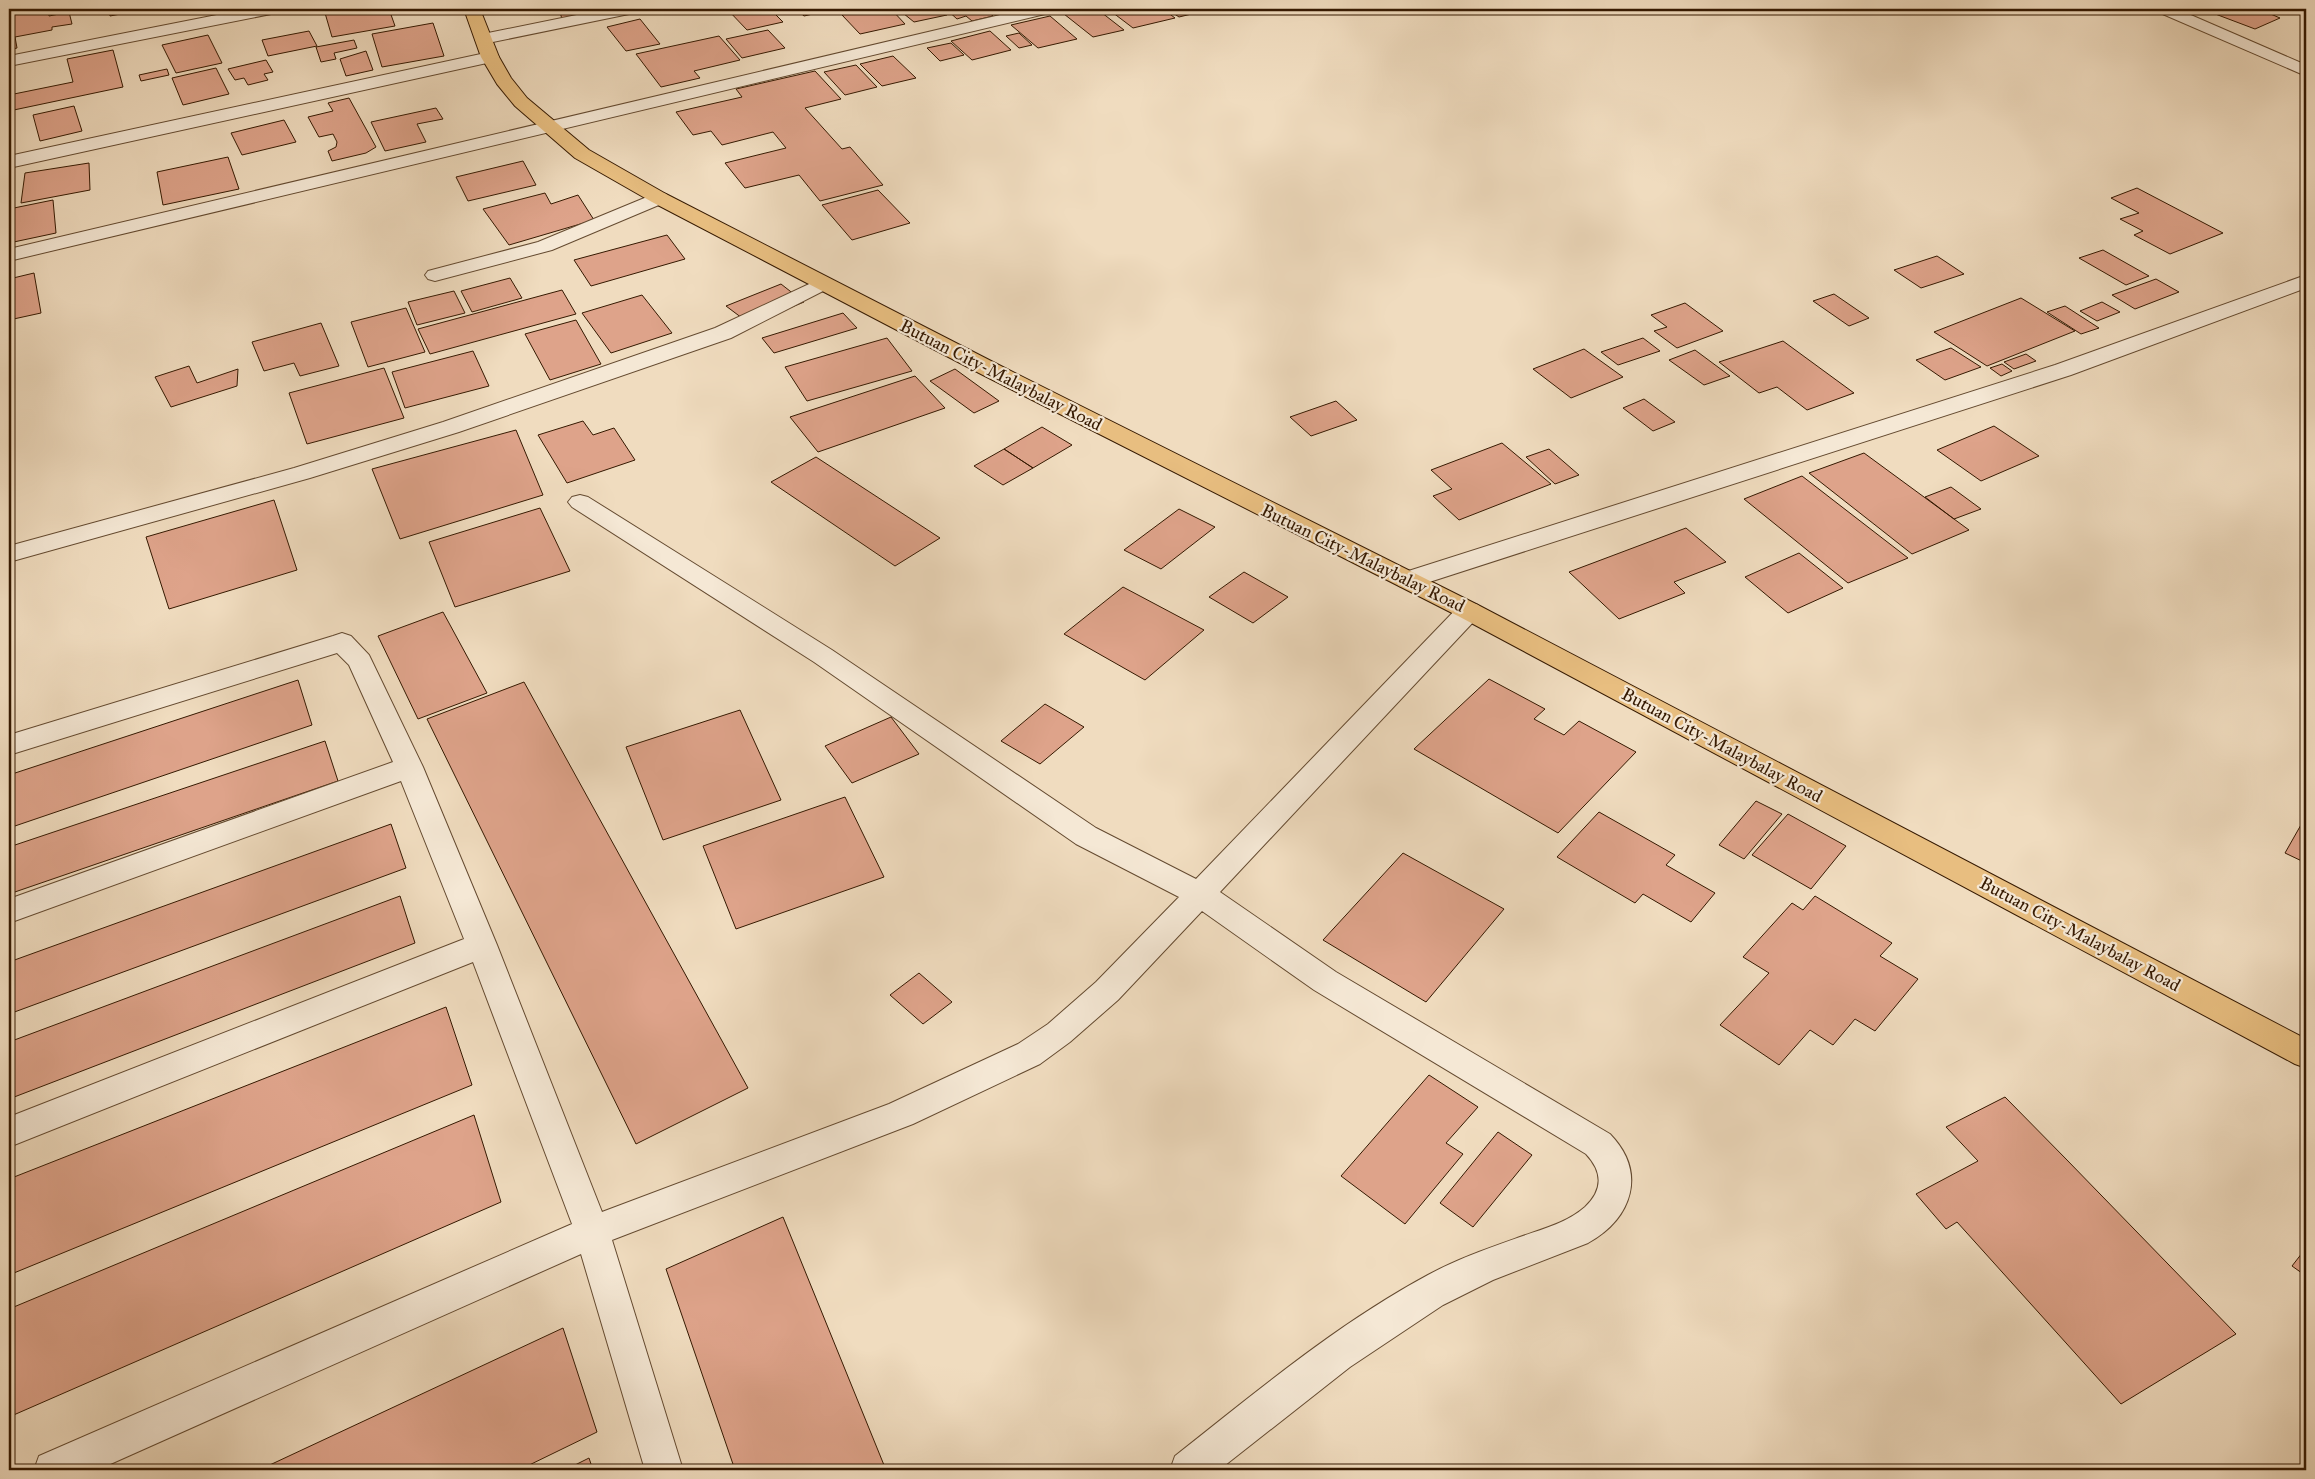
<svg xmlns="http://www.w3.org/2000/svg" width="2315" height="1479" font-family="'IM FELL Great Primer',serif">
  <rect width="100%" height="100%" fill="#f0dcbf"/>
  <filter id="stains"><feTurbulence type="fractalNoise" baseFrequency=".004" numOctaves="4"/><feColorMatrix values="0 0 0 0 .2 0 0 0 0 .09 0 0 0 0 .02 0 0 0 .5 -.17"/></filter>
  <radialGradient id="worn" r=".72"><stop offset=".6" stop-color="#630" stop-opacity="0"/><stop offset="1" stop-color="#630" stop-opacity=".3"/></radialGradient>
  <!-- building -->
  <path fill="#dea38a" stroke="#351901" d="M9 9H48L49 16 69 12 72 24 52 27V30L15 37 17 48 9 50Z
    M100 9H147L110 16 109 11 101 13Z
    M350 9H389L395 26 332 37 325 13Z
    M559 9H587L589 15 562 19Z
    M727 9H770L783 22 747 30Z
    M796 9H835L804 16Z
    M871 9H891L905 24 860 34 842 15Z
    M898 9H940L947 15 914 22Z
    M946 9H999L988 12 993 16 972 21 966 16 957 19Z
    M1086 9H1097L1124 30 1093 37 1064 14Z
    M1108 9H1163L1175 18 1133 28Z
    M1167 9H1201L1204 11 1179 17Z
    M2218 9H2245L2253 12 2259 9 2280 18 2255 29 2210 12Z
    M1050 16 1077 39 1038 48 1011 25Z
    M640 19 660 44 626 51 607 27Z
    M433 23 444 56 382 67 372 34Z
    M768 30 785 48 742 58 726 39Z
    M309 31 317 46 268 56 262 40Z
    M990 31 1011 50 972 60 951 41Z
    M1019 33 1032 45 1019 48 1006 36Z
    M208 35 222 63 176 73 162 45Z
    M719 36 740 60 694 71 700 78 661 87 636 54Z
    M354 40 357 48 334 53 336 59 321 62 316 47Z
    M951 43 964 55 940 61 927 48Z
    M113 50 123 87 9 111V95L73 82 67 59Z
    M366 51 373 70 346 76 340 59Z
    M893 56 916 78 882 86 860 64Z
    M266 60 273 72 264 74 268 80 248 85 244 78 235 80 228 69Z
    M856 65 877 87 845 95 824 72Z
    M216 68 229 94 183 105 172 78Z
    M167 69 169 75 141 81 139 75Z
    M815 71 841 99 805 108 842 149 850 147 883 185 820 201 799 175 745 188 725 163 786 148 773 132 722 145 711 131 693 135 676 112 742 97 736 89Z
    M349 98 376 147 366 153 332 161 328 151 336 147 337 142 333 134 319 137 308 117 333 111 328 103Z
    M74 106 82 131 40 141 33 115Z
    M436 108 443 119 417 124 426 142 385 151 371 122Z
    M284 120 296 142 242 155 231 133Z
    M228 157 239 189 163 205 157 172Z
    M523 161 536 185 468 201 456 177Z
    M89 163 90 190 21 203 25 173Z
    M2137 188 2223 233 2170 254 2134 235 2143 231 2120 219 2139 213 2111 198Z
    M878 190 910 223 852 240 822 205Z
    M545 193 551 204 578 195 594 220 509 245 483 209Z
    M53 200 56 233 9 243V209Z
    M667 235 685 259 591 286 574 260Z
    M2103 250 2149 276 2126 285 2079 258Z
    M1937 256 1964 274 1921 288 1894 270Z
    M34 273 41 313 9 320V279Z
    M510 278 522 298 472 312 461 291Z
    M2156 279 2179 292 2135 309 2112 295Z
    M781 284 804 302 750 324 726 306Z
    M562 290 576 314 430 354 418 329Z
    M454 291 465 313 417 325 408 302Z
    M1834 294 1869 318 1849 326 1813 301Z
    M642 295 672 333 611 353 582 313Z
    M2021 298 2075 331 1987 366 1934 332Z
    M2102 302 2120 312 2097 321 2080 311Z
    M1685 303 1723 331 1677 348 1654 331 1667 327 1651 315Z
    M2065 306 2099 328 2081 334 2047 312Z
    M406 308 425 352 368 367 351 322Z
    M843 313 857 328 774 353 762 338Z
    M576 320 601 364 550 380 525 334Z
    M321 323 339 366 300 376 294 363 264 371 252 342Z
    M887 338 912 371 807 401 785 367Z
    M1643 338 1660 351 1618 365 1601 352Z
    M1783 341 1854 393 1807 410 1777 387 1759 393 1719 362Z
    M1951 348 1981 367 1945 380 1916 360Z
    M1584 349 1623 377 1571 398 1533 369Z
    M1695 350 1730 376 1704 385 1669 360Z
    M473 351 489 386 405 408 392 372Z
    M2026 354 2036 361 2014 369 2004 362Z
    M2002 364 2012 371 2001 376 1990 368Z
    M189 366 197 383 238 369 237 386 171 407 155 377Z
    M384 368 404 418 307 444 289 393Z
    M955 369 999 401 974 413 930 381Z
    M915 376 945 408 818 452 790 417Z
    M1644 399 1675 422 1653 431 1623 408Z
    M1336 401 1357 420 1311 436 1290 417Z
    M583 421 593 435 614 428 635 460 567 483 538 435Z
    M1994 426 2039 456 1981 481 1937 450Z
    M1042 427 1072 445 1033 468 1004 449Z
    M516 430 543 495 400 539 372 469Z
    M1502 443 1551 484 1459 520 1433 496 1452 489 1431 470Z
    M1004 449 1033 468 1003 485 974 466Z
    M1549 449 1579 475 1555 484 1526 457Z
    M1864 453 1969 530 1912 554 1809 473Z
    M816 457 940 538 895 566 771 482Z
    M1802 476 1908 558 1848 583 1744 499Z
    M1951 487 1981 509 1954 519 1925 497Z
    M274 500 297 570 169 609 146 537Z
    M540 508 570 571 455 607 429 542Z
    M1179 509 1215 527 1161 569 1124 550Z
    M1686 528 1726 562 1674 582 1685 593 1619 619 1569 572Z
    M1799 553 1843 588 1788 613 1745 577Z
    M1244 572 1288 597 1253 623 1209 597Z
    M1123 587 1204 630 1145 680 1064 634Z
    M443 612 487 693 418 719 378 636Z
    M1489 679 1545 709 1534 719 1564 735 1579 721 1636 752 1558 833 1414 749Z
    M298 680 312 725 9 828V775Z
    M524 682 748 1088 636 1144 427 719Z
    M1045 704 1084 727 1040 764 1001 741Z
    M740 710 781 800 663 840 626 747Z
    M891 717 919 754 852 783 825 746Z
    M325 741 338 781 9 894V847Z
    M845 797 884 877 736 929 703 846Z
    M1756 801 1782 814 1744 859 1719 845Z
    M1599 812 1675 855 1666 865 1715 893 1691 922 1643 894 1635 903 1557 857Z
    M1788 814 1846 846 1811 889 1752 855Z
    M2306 816V863L2285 853Z
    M391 824 406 868 9 1014V962Z
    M1403 853 1504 909 1426 1002 1323 940Z
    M400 896 415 943 9 1099V1042Z
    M1815 896 1892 943 1880 956 1918 979 1875 1031 1855 1019 1833 1045 1810 1030 1779 1065 1720 1025 1769 973 1743 957 1792 903 1803 910Z
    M919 973 952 1002 923 1024 890 995Z
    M446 1007 472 1085 9 1275V1179Z
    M1429 1075 1478 1107 1446 1143 1463 1154 1405 1224 1341 1176Z
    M2005 1097 2067 1160 2236 1334 2121 1404 1957 1222 1946 1229 1916 1194 1978 1161 1946 1127Z
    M474 1115 501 1202 9 1417V1309Z
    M1498 1132 1532 1155 1473 1227 1440 1203Z
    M783 1217 886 1470H735L666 1269Z
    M2306 1248V1276L2292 1266Z
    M563 1328 597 1432 519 1470H259Z
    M589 1458 593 1470H565Z"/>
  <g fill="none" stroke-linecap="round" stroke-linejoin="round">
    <defs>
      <path id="street" d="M247 9H279L277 12 271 14 9 66V56Z
        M606 9H637L635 12 629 14 483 44 477 43 475 39 477 35 483 34Z
        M1025 9H1053L1051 12 1045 14 9 261V249Z
        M2156 9H2177L2306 65V76L2158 12Z
        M490 52 496 53 499 57 496 61 9 168V156Z
        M659 192 666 194 669 198 666 202 552 250 435 281 428 279 425 275 428 271 538 242Z
        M2306 275V288L2071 375 1417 586 1408 588 1399 586 1395 580 1399 574 2055 365Z
        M822 278 829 280 832 284 829 288 731 338 459 432 310 478 9 562V546L294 468 443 422 715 328Z
        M580 495 588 497 832 650 1096 828 1196 879 1460 605 1469 602 1478 605 1482 611 1478 617 1220 892 1336 972 1610 1134C1647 1172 1633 1218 1588 1243L1493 1280 1443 1305 1350 1367 1219 1470H1170L1175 1456C1256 1392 1337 1324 1428 1275 1457 1259 1489 1248 1520 1237 1542 1229 1567 1223 1585 1207 1603 1190 1603 1172 1586 1154L1314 990 1202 911 1118 1000 1070 1042 1040 1064 913 1124 612 1240 683 1470H645L581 1254 97 1470H34L39 1456 572 1224 473 962 9 1147V1117L464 939 401 781 9 923V899L393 762 349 665 337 653 9 755V735L333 636 342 633 351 636 369 655 423 767 497 945 602 1212 889 1104 1018 1044 1048 1024 1096 982 1179 897 1076 844 814 662 572 507 568 502 572 497Z"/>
      <path id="primary" d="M464 9H480L499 57 511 78 527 98 589 150 666 194 995 363 1478 605 2306 1039V1068L2295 1064 1460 617 979 373 652 202 575 158 515 106 497 84 481 57Z"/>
    </defs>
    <!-- street casing -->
    <use href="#street" stroke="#644a30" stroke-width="2"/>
    <!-- primary casing -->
    <use href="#primary" stroke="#351901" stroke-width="2"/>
    <!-- street -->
    <use href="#street" fill="#f5e8d5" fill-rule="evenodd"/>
    <!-- primary -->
    <use href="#primary" fill="#e8be80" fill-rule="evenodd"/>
  </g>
  <g text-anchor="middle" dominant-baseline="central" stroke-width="4.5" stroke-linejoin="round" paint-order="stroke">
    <!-- street labels -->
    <g font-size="18" fill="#351901" stroke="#f5e8d5">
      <text transform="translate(1001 375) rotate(27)">Butuan City-Malaybalay Road</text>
      <text transform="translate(1363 558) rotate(26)">Butuan City-Malaybalay Road</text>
      <text transform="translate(1722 745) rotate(28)">Butuan City-Malaybalay Road</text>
      <text transform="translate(2080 934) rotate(28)">Butuan City-Malaybalay Road</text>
    </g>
  </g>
  <!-- margin -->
  <rect width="2315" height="1479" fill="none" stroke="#f0dcbf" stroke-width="30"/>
  <rect x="10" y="10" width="2295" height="1459" fill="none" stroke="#351901" stroke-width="2.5"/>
  <rect x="15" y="15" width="2285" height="1449" fill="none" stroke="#351901"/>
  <rect width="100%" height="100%" filter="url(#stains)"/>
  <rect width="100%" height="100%" fill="url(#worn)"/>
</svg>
